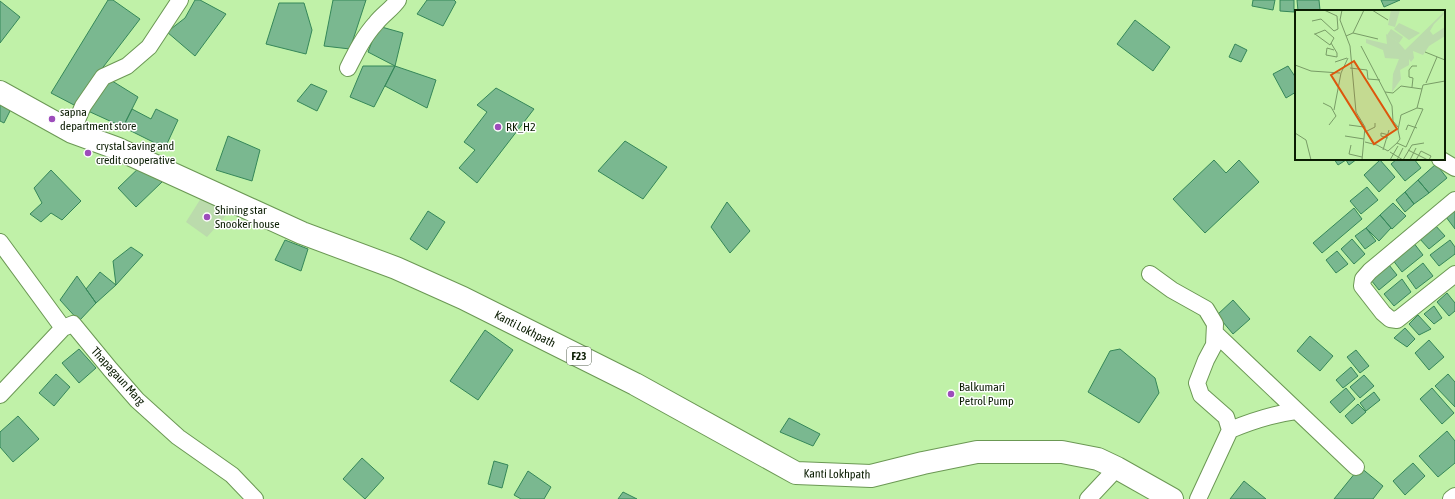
<svg xmlns="http://www.w3.org/2000/svg" width="1455" height="499" font-family="'Asap Condensed',sans-serif">
  <rect width="100%" height="100%" fill="#c0f1a8"/>
  <!-- pitch -->
  <path fill="#bbdbac" d="M203 195 230 211 207 237 186 222Z"/>
  <!-- building -->
  <path fill="#7ab890" stroke="#358759" d="M108 0H113L140 19 74 105 51 93Z
    M195 0H200L226 14 195 56 167 32 185 18Z
    M333 0H366L350 49 324 46Z
    M427 0H454L456 2 443 26 417 14Z
    M1253 0H1275L1273 10 1252 6Z
    M1280 0H1294V12L1280 11Z
    M1297 0H1319L1320 10 1298 11Z
    M1381 0H1400L1384 7Z
    M0 1 20 17 0 43Z
    M279 3H304L312 30 306 54 266 44Z
    M1135 20 1170 47 1153 71 1117 44Z
    M378 26 403 33 395 66 368 52Z
    M1235 44 1247 50 1241 62 1229 57Z
    M363 66H395L374 107 350 97Z
    M395 66 436 80 427 108 385 86Z
    M1288 66 1296 78V92L1286 98 1273 74Z
    M109 79 138 97 123 127 88 111Z
    M311 84 327 91 317 111 297 101Z
    M496 88 534 109 477 183 459 168 475 150 464 142 487 112 477 105Z
    M0 99 13 105 4 123 0 121Z
    M132 109 151 119 156 109 178 120 165 148 123 127Z
    M228 136 260 150 252 181 216 170Z
    M625 141 667 167 643 199 598 171Z
    M1334 159H1357L1349 165 1346 160 1338 165Z
    M1397 159H1414L1421 168 1405 181 1391 164Z
    M1214 160 1226 173 1239 160 1259 182 1205 233 1173 199Z
    M1380 160 1395 177 1379 192 1364 175Z
    M144 163 162 182 136 207 118 188Z
    M1436 164 1447 178 1429 193 1418 180Z
    M51 170 81 201 62 220 51 213 41 222 30 214 42 203 34 188Z
    M1418 180 1429 193 1414 204 1405 192Z
    M1367 187 1378 200 1361 214 1350 201Z
    M1405 192 1414 204 1405 212 1396 200Z
    M727 202 750 231 730 253 711 227Z
    M1393 203 1406 216 1392 229 1380 215Z
    M1354 208 1362 219 1322 253 1313 243Z
    M1455 209V229L1446 217Z
    M428 211 445 222 427 250 410 239Z
    M1380 215 1391 228 1379 241 1366 228Z
    M1435 225 1445 236 1429 249 1419 238Z
    M1366 228 1376 241 1365 249 1355 236Z
    M1352 239 1365 254 1354 264 1341 249Z
    M285 240 308 249 301 271 275 260Z
    M1450 240 1455 247V254L1439 266 1430 255Z
    M1413 242 1423 255 1402 272 1392 259Z
    M131 247 143 255 116 285 113 261Z
    M1337 251 1348 264 1336 273 1326 260Z
    M1423 263 1433 276 1416 289 1407 276Z
    M1389 265 1397 275 1379 290 1371 280Z
    M100 272 116 285 96 303 86 289Z
    M77 276 96 303 79 321 60 300Z
    M1402 279 1411 292 1394 306 1384 294Z
    M1447 293 1455 303V311L1449 316 1437 302Z
    M1233 300 1250 319 1233 334 1217 315Z
    M1434 306 1442 318 1434 324 1424 314Z
    M1418 315 1431 329 1419 335 1409 324Z
    M1405 328 1415 339 1407 347 1394 338Z
    M485 330 513 350 478 400 450 381Z
    M1310 336 1333 356 1320 371 1297 351Z
    M1429 340 1444 357 1429 370 1415 353Z
    M79 349 96 368 79 383 62 363Z
    M1120 349 1155 378 1159 393 1139 423 1088 392 1110 351Z
    M1356 350 1369 366 1360 373 1347 357Z
    M1351 367 1358 376 1343 388 1336 380Z
    M56 374 70 387 54 406 39 393Z
    M1448 374 1455 382V407L1435 386Z
    M1364 375 1374 386 1360 398 1350 387Z
    M1346 388 1355 399 1340 413 1330 402Z
    M1432 388 1454 413 1442 424 1420 399Z
    M1374 392 1380 400 1366 411 1360 403Z
    M1358 404 1366 412 1352 424 1345 416Z
    M18 416 39 439 13 462 0 447V432Z
    M789 418 820 434 813 446 780 432Z
    M1447 431 1455 441V463L1438 477 1419 456Z
    M362 458 384 478 365 499 343 479Z
    M494 461 508 465 502 488 488 484Z
    M1413 463 1425 476 1405 495 1393 481Z
    M1360 467 1383 486 1373 499H1334Z
    M528 471 551 487 544 499H521L514 495Z
    M1244 481 1266 499H1230Z
    M623 492 637 499H618Z"/>
  <g fill="none" stroke-linecap="round" stroke-linejoin="round">
    <defs>
      <path id="minor" d="M348 68C356 52 364 36 376 23 383 14 392 9 398 0
        M72 132 83 106 103 77 127 66 149 47 180 0
        M1440 159 1455 168
        M1455 200 1370 271 1363 279 1362 286 1383 313 1390 319 1397 320 1455 274
        M0 242 63 328 73 324 110 369 137 400 178 437 232 475 255 499
        M1150 274 1172 290 1206 309 1215 324 1214 345 1206 360 1197 383 1201 395 1226 417 1230 430 1198 499
        M1215 333 1356 467
        M0 395 63 328
        M1230 430C1252 421 1273 414 1296 411
        M1088 499 1117 468
        M1451 499 1455 496"/>
      <path id="primary" d="M0 92 72 132 116 148 302 233 396 268 463 298 635 384 796 473 871 476 923 463 977 452H1062L1098 459 1117 468 1172 499"/>
    </defs>
    <!-- minor casing -->
    <use href="#minor" stroke="#6b9854" stroke-width="18"/>
    <!-- primary casing -->
    <use href="#primary" stroke="#6b9854" stroke-width="24"/>
    <!-- minor -->
    <use href="#minor" stroke="#fff" stroke-width="16"/>
    <!-- primary -->
    <use href="#primary" stroke="#fff" stroke-width="22"/>
  </g>
  <!-- markers -->
  <g fill="#9d4cbb" stroke="#fff" stroke-width="1.5">
    <circle cx="52" cy="119" r="4"/>
    <circle cx="498" cy="127" r="4"/>
    <circle cx="88" cy="153" r="4"/>
    <circle cx="207" cy="217" r="4"/>
    <circle cx="951" cy="394" r="4"/>
  </g>
  <g text-anchor="middle" dominant-baseline="central" stroke-width="3" stroke-linejoin="round" paint-order="stroke">
    <!-- shield labels -->
    <rect fill="#fff" stroke="#54614f" stroke-width="1" x="567" y="347" width="24" height="18" rx="3"/>
    <g font-size="11" font-weight="bold" fill="#0b1d03">
      <text x="579" y="356">F23</text>
    </g>
    <!-- poi labels -->
    <g font-size="12" fill="#0b1d03" stroke="#fff" text-anchor="start">
      <text x="60" y="112">sapna<tspan x="60" dy="14">department store</tspan></text>
      <text x="506" y="127">RK_H2</text>
      <text x="96" y="146">crystal saving and<tspan x="96" dy="14">credit cooperative</tspan></text>
      <text x="215" y="210">Shining star<tspan x="215" dy="14">Snooker house</tspan></text>
      <text x="959" y="387">Balkumari<tspan x="959" dy="14">Petrol Pump</tspan></text>
    </g>
    <!-- street labels -->
    <g font-size="12" fill="#0b1d03" stroke="#fff">
      <text transform="translate(525 329) rotate(27)">Kanti Lokhpath</text>
      <text transform="translate(118 376) rotate(48)">Thapagaun Marg</text>
      <text transform="translate(837 474) rotate(1)">Kanti Lokhpath</text>
    </g>
  </g>
  <!-- overview -->
  <g transform="translate(1295 10)">
    <rect width="150" height="150" fill="#c0f1a8"/>
    <path d="M96 0H105L100 17 93 15ZM150 1 148 5 139 14 135 21 138 25 150 17V26L134 36 128 45 118 41 119 48 116 52 114 49V55L105 60 106 69 97 82 98 64 104 49 90 48 88 40 71 33V29L92 34 91 24 104 33 110 40Z" fill="#bbdbac"/>
    <path d="M104 13 125 23 114 30 99 19ZM96 19 108 27 104 33 92 25Z" fill="#bbdbac"/>
    <path fill="none" stroke="#789c66" stroke-width="1" d="M47 0 45 10 55 36 61 102 70 117 67 150M77 0 93 10M17 11 26 9 39 21 43 19 42 6 29 0M58 23 83 29M19 24H20L30 20 39 28 35 35 20 24M51 26 58 23 69 0M36 33 42 43V47L31 45 32 38 39 40M66 36 90 82 98 83 106 76 127 79M130 42 150 50M40 52 52 48M0 55 16 61 45 63M55 58 72 60 73 69 85 70M131 73 142 47M117 77 118 68 114 67V60L117 56H122M90 82 97 96 98 111 103 117M28 93 36 97 41 106 34 115M122 98 128 75 150 71M39 100 46 63 53 48M54 115 69 117M111 120 113 115 122 118M70 122 80 117V113M0 123 11 130 16 150M50 126 69 129M93 128 86 126V123L94 125M70 132 82 135 93 141 102 133 111 137 128 99 122 98 106 105 103 120 105 129 102 133M56 135 54 144 67 147M88 140 94 120M113 140 133 150M95 142 108 150M95 150 103 136M102 150 108 138M108 150 117 135 129 133M115 150 121 138M121 150 126 141 136 146 134 150"/>
    <path fill="#dd560c" fill-opacity="0.15" stroke="#dd560c" stroke-width="2" d="M59 51 102 119 79 134 36 65Z"/>
    <rect width="150" height="150" fill="none" stroke="#0b1d03" stroke-width="2"/>
  </g>
</svg>
